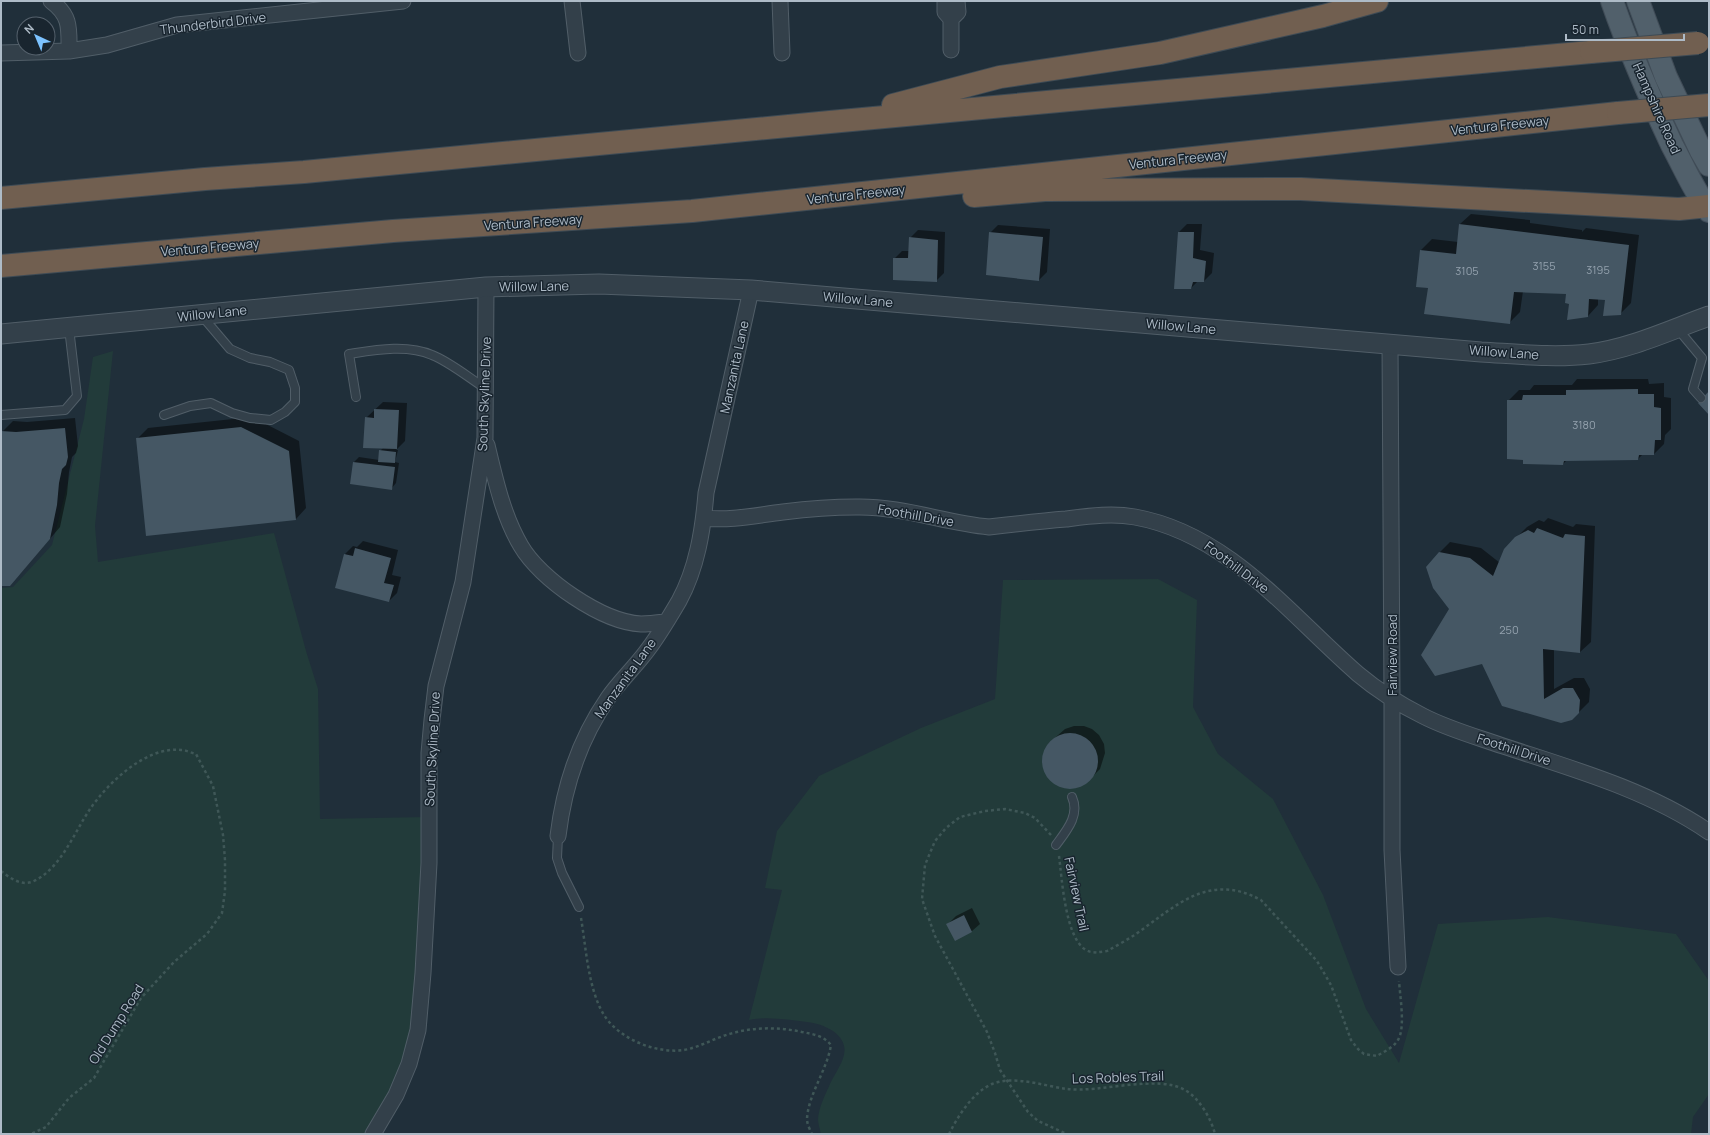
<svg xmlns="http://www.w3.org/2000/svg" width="1710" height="1135" font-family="Manrope,sans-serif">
  <rect width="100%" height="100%" fill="#202f3a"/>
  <!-- green -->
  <path fill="#223b3a" d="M113 351 95 526 98 562 274 533 306 651 318 689 320 819 428 817 418 1030 373 1134H1V588L13 587 52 545 84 419 93 357Z
    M1158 579 1197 600 1193 707 1218 754 1273 799 1323 895 1366 1009 1399 1063 1438 924 1548 917 1676 934 1709 981V1094L1693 1117 1691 1134H821C820 1129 818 1124 818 1119 819 1107 825 1095 830 1084 839 1065 856 1048 833 1031 825 1026 817 1023 807 1022 789 1020 768 1016 749 1020L782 890 765 888 777 831 819 776 921 728 995 699 1003 580Z"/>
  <!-- shadow -->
  <path fill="#0007" d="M1471 214 1530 220V223L1582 230V232L1586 228 1639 235 1631 303 1620 314 1606 299H1598V305L1588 316 1570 303 1567 293 1523 291 1520 312 1510 322 1429 287 1417 286 1421 250 1432 239 1458 242 1460 224Z
    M1187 224H1202L1200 250 1214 253 1212 273 1204 281H1198L1191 288 1179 232Z
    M998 225 1050 229 1047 272 1039 280 990 233Z
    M918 230 945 232 944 273 936 281 894 259 902 251H909L910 238Z
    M1577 379H1648L1649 384 1664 383V397L1671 398V429L1665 435 1664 444 1654 454H1643L1638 459 1567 460 1563 464 1508 401 1519 390H1530L1534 385H1572Z
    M383 402 407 403 405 441 396 450H398L395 462 399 463 396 483 391 489 351 483 354 462 359 457 379 460 380 451 383 448 366 418Z
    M252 417 299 441 306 508 296 519 137 439 148 428Z
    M75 418 78 446 76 453 72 457 69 472 67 494 60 527 20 574 1 585V433L13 421 27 422Z
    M1548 518 1573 527 1576 524 1595 526 1591 642 1580 652 1554 649V689L1574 678H1584L1590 689 1589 702 1572 719 1483 663 1450 609 1439 553 1450 542 1481 548 1500 563 1516 538 1527 527 1539 520 1544 522Z
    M363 541 398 550 392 575 401 577 397 593 389 601 345 554 353 546 357 547Z
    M1074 726H1084L1092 729 1099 735 1104 744 1105 753 1100 769 1092 777 1078 787 1069 788 1053 782 1048 777 1043 760 1045 751 1049 743 1065 729Z
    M972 908 980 924 972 931 948 924 956 916Z"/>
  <!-- building -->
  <path fill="#455764" d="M1459 224 1629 245 1621 315 1603 316 1605 300 1589 299 1588 317 1567 320 1569 304 1565 303 1566 294 1514 292 1510 324 1424 314 1428 288 1416 287 1420 250 1456 254Z
    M989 232 1043 237 1039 281 986 275Z
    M1178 232H1194L1193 258 1206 261 1204 282H1193L1191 289H1174Z
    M909 237 938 240 937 282 893 280V258H908Z
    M1638 389V394H1654V407L1661 408V440H1655L1654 455H1639L1638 460 1564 461 1563 465 1523 464V460L1507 459V400H1522L1523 395H1566V390Z
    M1709 391V415L1698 403Z
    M374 409 399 410 397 449 363 448 365 417 374 418Z
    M241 427 289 451 296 520 146 536 136 438Z
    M65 428 68 457 66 465 62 469 59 483 57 505 50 539 10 586H1V431L16 432Z
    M379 450 396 452 395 463 378 462Z
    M353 462 395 467 392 490 350 484Z
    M1537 528 1563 538 1565 534 1585 536 1580 653 1543 649 1544 699 1563 688H1573L1580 700 1579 713 1572 720 1561 723 1502 706 1482 664 1435 676 1421 655 1449 609 1433 588 1426 567 1439 552 1470 558 1493 576 1504 549 1515 537 1528 530 1534 533Z
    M355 548 391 558 384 583 394 585 389 602 335 588 344 554 353 556Z
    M1042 761a28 28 0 1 1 56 0a28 28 0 1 1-56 0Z
    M964 915 972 932 955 941 946 924Z"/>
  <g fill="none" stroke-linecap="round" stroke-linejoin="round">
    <defs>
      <path id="service" d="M1677 328 1702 358
        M356 397 349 354C375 350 407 344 432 355 450 362 469 378 485 388
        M1701 398 1693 389 1702 358
        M1 415 65 410 77 396 69 328
        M164 415 190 406 211 403 232 413 250 418 271 420 285 412 295 402V388L289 370 270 362 250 358 230 349 202 316
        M558 836 557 858 562 873 579 907
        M1056 845C1067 830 1080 815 1072 797"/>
      <path id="minor" d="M51 1C71 16 69 28 69 51
        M572 1 578 53
        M780 1 782 53
        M945 1V12L951 19V50
        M951 19 958 12 957 1
        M1 53 69 51 107 45 177 25 403 1
        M1390 344 1392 698V850L1398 967
        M487 445C495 478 503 516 521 546 540 579 602 622 641 624 649 624 657 623 665 622
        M704 518C731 521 757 515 783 512 807 509 832 507 856 507 902 506 945 523 989 527 1015 524 1041 521 1066 519 1090 516 1112 513 1135 517 1229 534 1290 615 1358 674 1377 690 1401 705 1423 716 1448 729 1477 737 1503 746 1573 769 1648 790 1709 832
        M558 836C564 786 579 740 608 698 619 682 634 668 646 652 658 637 669 618 679 601 697 568 703 530 706 493L751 290
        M373 1134 396 1095 409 1064 418 1030 423 973 429 863V753L432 720 436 686 463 582 485 438 486 287"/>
      <path id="tertiary" d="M1 334 486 287 599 284 751 290 1481 352C1517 354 1554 358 1589 354 1630 349 1670 330 1709 316"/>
      <path id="primary" d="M1612 1C1629 50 1650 98 1672 145 1684 167 1694 191 1709 211
        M1638 1 1666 77 1701 151 1709 165"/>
      <path id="motorway" d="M893 105 1000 77 1160 53 1323 16 1377 1
        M974 196 1045 190 1301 189 1679 209 1709 206
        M1 198 205 179 304 172 830 122 1591 52
        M1 266 393 231 692 211 1618 113"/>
    </defs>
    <!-- service casing -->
    <use href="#service" stroke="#515e68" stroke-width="10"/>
    <!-- minor casing -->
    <use href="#minor" stroke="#515e68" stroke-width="17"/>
    <!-- tertiary casing -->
    <use href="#tertiary" stroke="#515e68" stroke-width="21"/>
    <!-- primary casing -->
    <use href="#primary" stroke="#404c57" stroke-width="24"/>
    <!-- motorway casing -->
    <use href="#motorway" stroke="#3e4b55" stroke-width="24"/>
    <!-- path -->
    <path stroke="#3f5757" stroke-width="2.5" stroke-dasharray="3 3" stroke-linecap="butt" d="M1051 835 1035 818 1025 813 1005 809 985 811 960 817 946 828 935 841 925 865 922 899 935 936 987 1032 995 1053 1000 1070 1028 1112 1038 1121 1067 1134
      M1059 856C1062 878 1065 938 1086 950 1093 954 1099 952 1107 951 1116 946 1127 940 1136 934 1177 905 1209 872 1261 900L1317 961 1331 985 1351 1040 1358 1049 1364 1054 1377 1056C1385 1051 1395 1047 1399 1038 1405 1025 1400 996 1399 981
      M1 871C10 878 22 887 34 881 61 868 74 833 90 809 108 783 146 746 181 750 186 750 191 753 196 754L213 786 223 835 225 860V891L222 913 207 934 174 962 141 998 94 1078 69 1098 46 1127 31 1134
      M581 918C586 947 588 989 604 1015 619 1039 656 1054 684 1050 701 1047 716 1037 733 1033 755 1027 779 1027 802 1032 813 1034 824 1036 831 1045 827 1070 808 1095 807 1119 807 1124 810 1130 812 1134
      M949 1134C958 1116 973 1092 992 1084 1014 1075 1044 1086 1067 1089 1100 1093 1157 1074 1185 1090 1199 1098 1211 1118 1215 1134"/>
    <!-- service -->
    <use href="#service" stroke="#33404a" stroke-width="8"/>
    <!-- minor -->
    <use href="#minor" stroke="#33404a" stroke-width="15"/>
    <!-- tertiary -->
    <use href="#tertiary" stroke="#33404a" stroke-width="19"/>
    <!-- primary -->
    <use href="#primary" stroke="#51606b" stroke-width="22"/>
    <!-- motorway -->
    <use href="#motorway" stroke="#715f50" stroke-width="22"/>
    <defs>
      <path id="motorway-bridge" d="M1591 52 1698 43
        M1618 113 1709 105"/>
    </defs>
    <!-- motorway-bridge casing -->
    <use href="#motorway-bridge" stroke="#3e4b55" stroke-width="24" stroke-linecap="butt"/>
    <!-- motorway-bridge -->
    <use href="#motorway-bridge" stroke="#715f50" stroke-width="22"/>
  </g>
  <g text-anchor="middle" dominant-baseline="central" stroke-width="3" stroke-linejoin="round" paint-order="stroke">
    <!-- number labels -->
    <g font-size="11" fill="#94a2ae">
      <text x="1544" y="265">3155</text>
      <text x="1598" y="269">3195</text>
      <text x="1467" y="270">3105</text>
      <text x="1584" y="424">3180</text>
      <text x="1509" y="629">250</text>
    </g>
    <!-- street labels -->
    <g font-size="13" fill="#aebbc7" stroke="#19252f">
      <text transform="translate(213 23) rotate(-7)">Thunderbird Drive</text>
      <text transform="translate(1657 108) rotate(66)">Hampshire Road</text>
      <text transform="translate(1500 125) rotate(-6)">Ventura Freeway</text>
      <text transform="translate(1178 159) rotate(-6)">Ventura Freeway</text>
      <text transform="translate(856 194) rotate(-6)">Ventura Freeway</text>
      <text transform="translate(533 222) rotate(-4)">Ventura Freeway</text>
      <text transform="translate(210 247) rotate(-5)">Ventura Freeway</text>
      <text transform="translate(534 286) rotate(-1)">Willow Lane</text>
      <text transform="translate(858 299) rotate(5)">Willow Lane</text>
      <text transform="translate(212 313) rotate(-6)">Willow Lane</text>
      <text transform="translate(1181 326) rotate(5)">Willow Lane</text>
      <text transform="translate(1504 352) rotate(4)">Willow Lane</text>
      <text transform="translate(734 367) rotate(-78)">Manzanita Lane</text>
      <text transform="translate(484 394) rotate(-88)">South Skyline Drive</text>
      <text transform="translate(916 515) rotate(10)">Foothill Drive</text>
      <text transform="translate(1237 567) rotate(37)">Foothill Drive</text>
      <text transform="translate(1392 655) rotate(-90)">Fairview Road</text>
      <text transform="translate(625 678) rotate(-54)">Manzanita Lane</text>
      <text transform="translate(432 749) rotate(-87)">South Skyline Drive</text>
      <text transform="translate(1514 749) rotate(18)">Foothill Drive</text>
      <text transform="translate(1077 894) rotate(78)">Fairview Trail</text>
      <text transform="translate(116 1024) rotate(-58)">Old Dump Road</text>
      <text transform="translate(1118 1077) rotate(-2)">Los Robles Trail</text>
    </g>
  </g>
  <!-- border -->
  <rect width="1710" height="1135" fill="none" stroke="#aebbc7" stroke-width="4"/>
  <!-- north arrow -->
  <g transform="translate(36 36) rotate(316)"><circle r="19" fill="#19252f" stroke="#55616c"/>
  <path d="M0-3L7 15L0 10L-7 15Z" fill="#7cc2fe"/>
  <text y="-6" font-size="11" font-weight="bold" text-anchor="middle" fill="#aebbc7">N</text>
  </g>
  <!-- scale -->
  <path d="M1566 34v6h118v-6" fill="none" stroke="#aebbc7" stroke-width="2"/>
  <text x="1572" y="34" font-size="12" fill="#aebbc7" stroke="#19252f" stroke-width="3" paint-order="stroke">50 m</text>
</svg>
